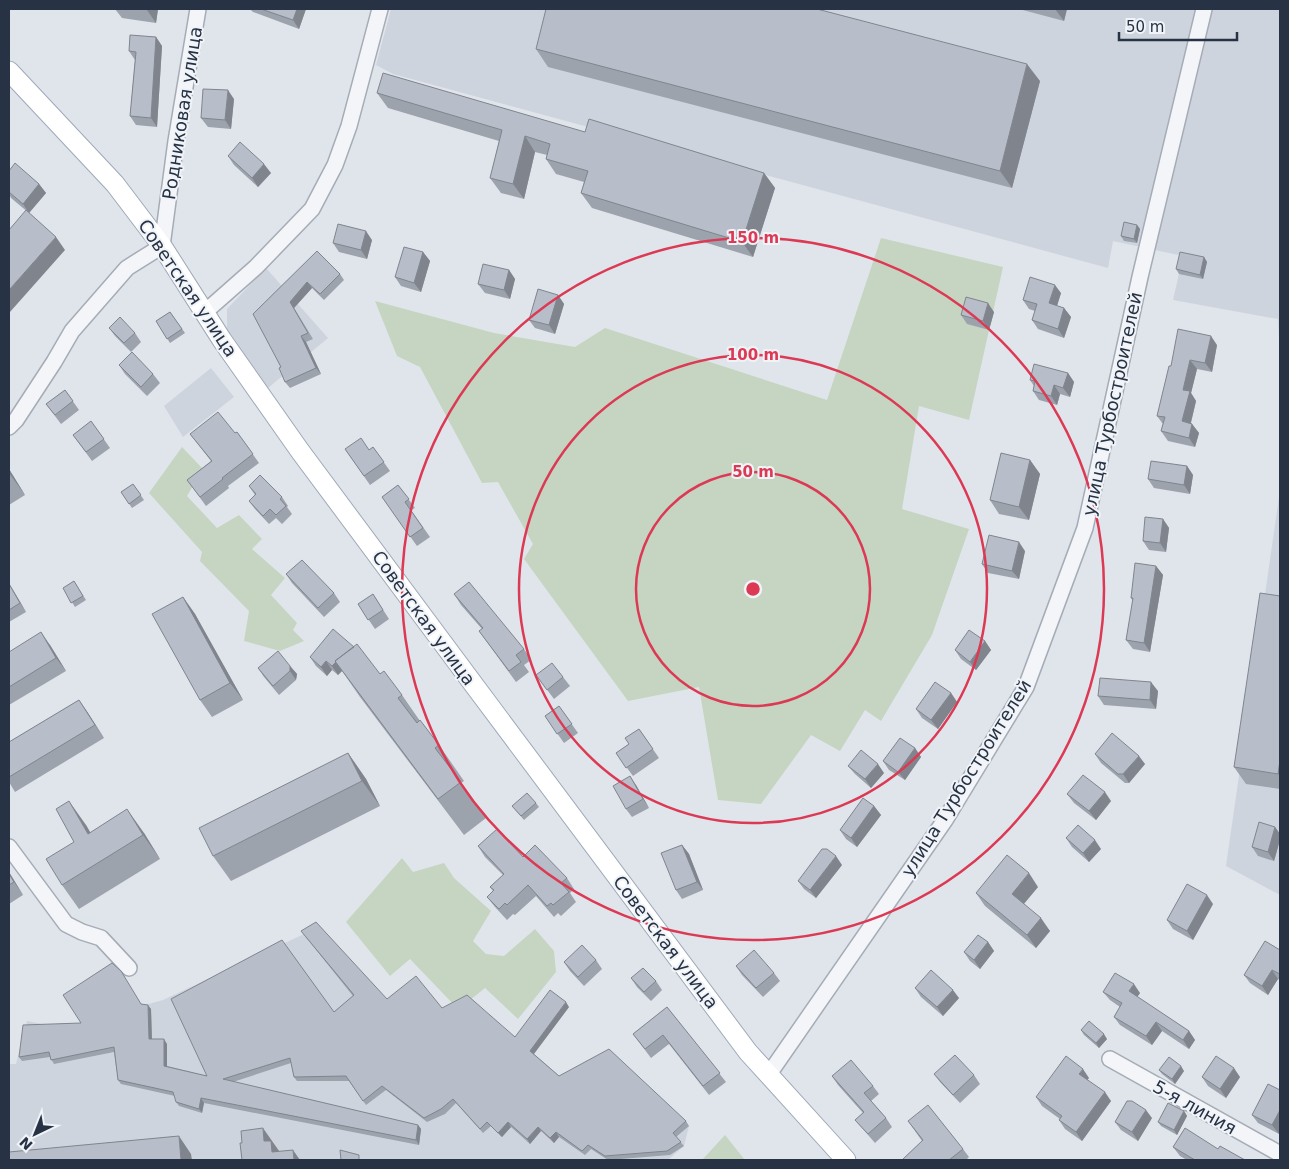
<svg xmlns="http://www.w3.org/2000/svg" width="1289" height="1169" font-family="'DejaVu Sans',sans-serif">
  <rect width="100%" height="100%" fill="#e0e5eb"/>
  <!-- built -->
  <path fill="#ced4dd" d="M391 9H1280V357L1278 319 1173 300 1183 256 1113 241 1108 268 393 74 376 65Z
    M266 268 328 338 268 388 227 329V309Z
    M211 368 234 397 183 437 164 406Z
    M1280 490V895L1226 866Z
    M319 927 390 1004 446 1012 562 1081 612 1053 689 1126 684 1146 668 1160H9V1064H16L27 1021 62 1028 163 1000Z"/>
  <!-- green -->
  <path fill="#c6d5c1" d="M881 238 1003 267 969 420 919 406 902 509 969 529 932 635 881 721 865 710 840 751 811 735 761 804 718 800 699 687 628 701 524 559 533 544 498 482 482 483 420 367 397 356 375 301 494 333 575 347 605 328 827 400Z
    M182 447 203 469 187 496 217 528 239 515 262 539 252 549 285 578 271 595 297 623 293 630 304 641 280 651 244 641 249 611 200 561 202 552 149 493Z
    M402 858 413 872 444 863 454 878 491 911 473 941 486 954 504 956 535 929 554 951 556 972 518 1019 485 988 470 1000 456 1007 410 959 390 976 346 922Z
    M725 1135 745 1160H702Z"/>
  <g fill="none" stroke-linecap="round" stroke-linejoin="round">
    <defs>
      <path id="minor" d="M205 312 256 267 312 209 335 165 349 126 380 9
        M9 427 16 420 54 362 72 331 127 268 162 246 176 141 198 9
        M9 847 66 924 82 932 101 938 129 968
        M1110 1059 1280 1154
        M769 1074 945 820 1026 687 1085 528 1140 277 1204 9"/>
      <path id="major" d="M9 71 115 184 162 246 222 340 300 451 474 685 748 1052 846 1160"/>
    </defs>
    <!-- minor casing -->
    <use href="#minor" stroke="#a5acb6" stroke-width="18"/>
    <!-- major casing -->
    <use href="#major" stroke="#9ea9b8" stroke-width="21"/>
    <!-- minor -->
    <use href="#minor" stroke="#f4f5f8" stroke-width="15"/>
    <!-- major -->
    <use href="#major" stroke="#fff" stroke-width="19"/>
  </g>
  <!-- wall -->
  <path fill="#9da3ad" d="M115 9H158L156 23 122 18Z
    M250 9H306L299 29 253 12Z
    M1019 9H1067L1064 21Z
    M156 37 162 46 157 127 136 125 130 116 135 60 129 51Z
    M536 49 1040 81 1012 188 548 67Z
    M377 93 585 132 764 173 775 188 753 257 592 208 581 193 584 182 556 174 546 159 547 155 535 152 524 199 501 193 490 178 499 141 388 108Z
    M234 99 231 129 208 127 201 118Z
    M228 156 271 173 258 187 234 165Z
    M9 171 39 184 46 193 29 213 11 198 9 194Z
    M1137 225 1140 229 1137 243 1124 241 1121 236Z
    M372 240 367 259 339 252 333 243Z
    M317 251 340 274 344 280 324 300 312 288 294 308 313 339 306 342 321 374 290 388 285 382 281 367 253 314Z
    M423 252 430 261 421 292 401 286 395 277Z
    M1204 257 1207 262 1203 279 1179 274 1176 269Z
    M509 270 515 279 510 299 485 293 478 284Z
    M1061 293 1057 306 1064 308 1071 317 1064 338 1038 329 1032 320 1035 311 1029 309 1023 300Z
    M558 295 564 304 555 334 535 328 529 320Z
    M170 312 185 333 170 343 156 321Z
    M994 312 989 330 967 324 961 315Z
    M109 328 135 333 141 342 131 352 115 336Z
    M1217 345 1212 372 1197 369 1191 393 1196 401 1191 423 1192 424 1199 433 1195 447 1168 441 1161 431 1163 424 1157 416 1171 366Z
    M119 365 153 374 160 383 147 396 125 374Z
    M1068 373 1074 382 1070 397 1060 394 1057 405 1039 400 1033 391 1034 386 1030 380Z
    M65 390 79 410 61 424 46 404Z
    M91 421 110 448 92 461 73 435Z
    M237 432 259 463 228 486 229 488 206 506 187 480 211 461 190 434 235 433Z
    M373 447 390 471 370 485 345 449 369 450Z
    M1030 460 1040 474 1029 520 999 514 990 500Z
    M1187 466 1193 475 1190 494 1154 488 1148 479Z
    M9 469 25 495 9 505Z
    M133 484 144 500 132 508 121 492Z
    M398 485 415 508 411 510 430 537 417 546 382 497Z
    M249 486 282 497 288 506 287 507 292 514 282 524 276 518 269 524 255 509 249 501 255 495Z
    M1163 519 1169 528 1166 552 1149 550 1143 541Z
    M1025 551 1019 579 988 573 982 564Z
    M1156 566 1163 575 1150 652 1133 649 1126 640 1133 601 1131 598Z
    M286 574 334 593 340 602 324 617 292 583Z
    M74 581 86 600 75 607 63 588Z
    M9 583 26 612 9 622Z
    M373 594 389 619 375 629 358 604Z
    M454 594 524 649 531 660 524 665 529 672 516 682 479 631 482 629 461 605Z
    M1280 596V789L1246 784 1234 767Z
    M183 597 195 614 243 700 212 717 200 700Z
    M985 641 991 650 976 670 961 659 955 650Z
    M50 645 66 671 9 705V652Z
    M310 657 380 674 402 695 420 721 439 745 464 781 461 783 486 818 464 835 360 697 342 671 338 675 332 670 327 676 316 666Z
    M290 666 297 674 296 680 279 695 264 677 258 668Z
    M536 675 563 677 570 686 554 699Z
    M1158 691 1156 709 1104 705 1098 696Z
    M951 693 957 702 938 729 922 718 916 709Z
    M79 700 88 713 104 738 15 792 9 782V742Z
    M559 706 578 733 564 743 545 716Z
    M639 729 659 758 633 776 616 753 629 744Z
    M915 748 921 757 905 780 889 770 883 761Z
    M348 753 366 779 380 806 231 881 213 856Z
    M1095 754 1145 764 1129 783H1125L1101 763Z
    M848 766 884 773 871 788 855 774Z
    M636 785 649 808 632 817 626 809Z
    M1067 794 1111 801 1096 820 1074 803Z
    M536 803 539 807 524 820 512 806Z
    M874 806 881 815 857 847 846 839 840 830Z
    M86 825 90 832 144 833 160 859 79 909 62 885 74 842Z
    M1275 827 1280 834V840L1274 861 1258 856 1252 847Z
    M1066 838 1101 849 1089 862 1072 847Z
    M682 845 689 854 703 890 682 899 676 890Z
    M478 846 523 857 567 878 574 889 570 893 576 902 561 916 558 913 554 917 536 896 515 915 513 914 507 920 495 907 487 897 493 891 490 887 503 875 485 857Z
    M842 865 816 898 804 889 798 881Z
    M9 872 23 895 9 904Z
    M1038 887 1024 904 1050 931 1036 948 985 906 976 893Z
    M1213 904 1193 940 1173 929 1167 920Z
    M301 931 387 999 442 1008 515 1037 569 1007 534 1054 559 1076 686 1121 689 1126 676 1137 684 1146 670 1155 608 1160 591 1149 585 1155 559 1137 554 1143 541 1131 530 1144 511 1127 502 1137 491 1126 483 1133 456 1103 445 1114 427 1122 386 1090 366 1105 349 1081H297L294 1077 291 1063 233 1082 418 1125 421 1129 419 1145 204 1103 202 1113 179 1106 176 1102 175 1096 121 1084 118 1080 114 1052 54 1064 50 1057 22 1061 19 1057 81 1023 141 1004 151 1009 152 1039 167 1044V1066L207 1076 334 1012 353 996Z
    M988 942 994 951 980 969 970 961 964 952Z
    M1280 950V980L1278 979 1268 995 1250 983 1244 975Z
    M596 960 602 969 584 986 570 971 564 962Z
    M736 966 774 973 780 981 763 997 742 975Z
    M631 978 656 981 662 990 651 1001 637 987Z
    M915 988 959 998 943 1016 921 997Z
    M1103 992 1140 993 1137 997 1189 1031 1195 1040 1189 1049 1162 1031 1152 1045 1120 1025 1114 1017 1120 1007 1110 1000Z
    M667 1007 726 1082 709 1095 669 1044 651 1058 633 1034Z
    M1081 1030 1107 1039 1099 1048 1084 1035Z
    M1159 1070 1184 1071 1175 1084 1162 1074Z
    M934 1074 974 1075 980 1084 960 1103 940 1082Z
    M832 1076 873 1086 879 1094 871 1101 886 1118 892 1127 875 1143 862 1128 855 1120 863 1113 838 1085Z
    M1202 1077H1240L1226 1098 1208 1086Z
    M1089 1078 1087 1080 1111 1101 1082 1141 1065 1129 1059 1120 1060 1119 1042 1106 1036 1097Z
    M1268 1084 1279 1134 1258 1123 1252 1115Z
    M1184 1111 1187 1116 1177 1135 1161 1126 1158 1122Z
    M1152 1118 1138 1141 1121 1130 1115 1122Z
    M908 1121 963 1149 969 1157 966 1160H902L922 1141Z
    M1173 1147 1218 1149 1245 1160H1187L1180 1156Z"/>
  <!-- shaded-wall -->
  <path fill="#80858d" d="M147 9H158L156 23 147 10Z
    M297 9H306L299 29 293 20Z
    M1055 9H1067L1064 21Z
    M156 37 162 46 157 127 151 118Z
    M1027 64 1040 81 1012 188 1000 171Z
    M228 90 234 99 231 129 225 120Z
    M525 136 535 152 524 199 513 184Z
    M264 164 271 173 258 187 252 178Z
    M764 173 775 188 753 257 742 242Z
    M39 184 46 193 29 213 23 204Z
    M1137 225 1140 229 1137 243 1134 239Z
    M366 231 372 240 367 259 361 250Z
    M56 237 65 250 10 312 9 310V290Z
    M423 252 430 261 421 292 414 283Z
    M1204 257 1207 262 1203 279 1200 275Z
    M509 270 515 279 510 299 504 290Z
    M307 282 312 288 294 308 313 339 290 302Z
    M1055 285 1061 293 1055 312 1049 303Z
    M558 295 564 304 555 334 549 325Z
    M988 303 994 312 989 330 983 321Z
    M1064 308 1071 317 1064 338 1058 329Z
    M301 336 306 342 321 374 316 368Z
    M1211 336 1217 345 1212 372 1205 363Z
    M1190 360 1197 369 1191 393 1196 401 1189 430 1182 421 1183 390Z
    M1068 373 1074 382 1070 397 1063 388Z
    M1054 385 1060 394 1057 405 1051 396Z
    M1192 424 1199 433 1195 447 1189 438Z
    M1030 460 1040 474 1029 520 1019 507Z
    M1187 466 1193 475 1190 494 1184 485Z
    M9 469 25 495 9 473Z
    M1163 519 1169 528 1166 552 1160 543Z
    M1019 542 1025 551 1019 579 1012 571Z
    M1156 566 1163 575 1150 652 1144 643Z
    M9 583 26 612 20 603Z
    M183 597 195 614 243 700 230 683Z
    M41 632 50 645 66 671 56 658Z
    M985 641 991 650 976 670 970 662Z
    M326 661 332 670 327 676 321 667Z
    M336 662 342 671 338 675 332 666Z
    M290 666 297 674 296 680 290 671Z
    M1151 682 1158 691 1156 709 1150 700Z
    M951 693 957 702 938 729 931 720Z
    M79 700 88 713 104 738 95 725Z
    M915 748 921 757 905 780 898 772Z
    M348 753 366 779 380 806 362 781Z
    M1139 756 1145 764 1129 783 1123 774Z
    M1280 760V776L1278 774Z
    M878 764 884 773 871 788 865 779Z
    M630 776 636 785 649 808 643 799Z
    M1105 792 1111 801 1096 820 1089 811Z
    M69 801 86 825 104 857 88 834Z
    M874 806 881 815 857 847 851 838Z
    M127 809 144 833 160 859 143 835Z
    M1275 827 1280 834V840L1274 861 1268 852Z
    M1095 840 1101 849 1089 862 1083 853Z
    M682 845 689 854 703 890 697 882Z
    M836 856 842 865 816 898 810 890Z
    M9 872 23 895 14 882 9 874Z
    M1029 873 1038 887 1021 907 1012 894Z
    M1207 895 1213 904 1193 940 1187 931Z
    M1041 918 1050 931 1036 948 1027 935Z
    M988 942 994 951 980 969 974 960Z
    M1272 970 1278 979 1268 995 1262 986Z
    M1134 984 1140 993 1135 1000 1129 991Z
    M953 990 959 998 943 1016 937 1007Z
    M566 1002 569 1007 533 1055 530 1051Z
    M148 1005 151 1009 152 1043 149 1039Z
    M1156 1022 1162 1031 1152 1045 1146 1036Z
    M1189 1031 1195 1040 1189 1049 1183 1040Z
    M1104 1034 1107 1039 1099 1048 1096 1043Z
    M164 1039 167 1044V1070L164 1066Z
    M1181 1066 1184 1071 1175 1084 1172 1079Z
    M1234 1068 1240 1077 1226 1098 1220 1089Z
    M1083 1069 1089 1078 1085 1083 1079 1074Z
    M1105 1092 1111 1101 1082 1141 1076 1132Z
    M201 1098 204 1103 202 1113 199 1109Z
    M1146 1110 1152 1118 1138 1141 1132 1132Z
    M1280 1110V1131L1279 1134 1272 1125Z
    M1184 1111 1187 1116 1177 1135 1174 1130Z
    M508 1122 511 1127 502 1137 498 1133Z
    M418 1125 421 1129 419 1145 416 1140Z
    M538 1127 541 1131 530 1144 527 1139Z
    M263 1128 284 1158 278 1160 264 1141Z
    M556 1132 559 1137 554 1143 550 1138Z
    M179 1136 191 1154 192 1160H181Z
    M293 1150 300 1160H294Z"/>
  <!-- building -->
  <path fill="#b7bec9" stroke="#80858d" d="M261 9H297L293 20Z
    M546 9H817L1027 64 1000 171 536 49Z
    M130 35 156 37 151 118 130 116 136 52 129 51Z
    M383 73 585 132 589 119 764 173 742 242 581 193 588 171 546 159 550 144 525 136 513 184 490 178 502 130 377 93Z
    M203 89 228 90 225 120 201 118Z
    M240 142 264 164 252 178 228 156Z
    M15 163 39 184 23 204 9 192V171Z
    M26 210 56 237 9 290V230Z
    M1124 222 1137 225 1134 239 1121 236Z
    M338 224 366 231 361 250 333 243Z
    M404 247 423 252 414 283 395 277Z
    M317 251 340 274 320 294 307 282 290 302 308 333 301 336 316 368 285 382 279 368 281 367 253 314Z
    M1180 252 1204 257 1200 275 1176 269Z
    M483 264 509 270 504 290 478 284Z
    M1030 277 1055 285 1049 303 1064 308 1058 329 1032 320 1037 304 1023 300Z
    M538 289 558 295 549 325 529 320Z
    M966 297 988 303 983 321 961 315Z
    M170 312 182 329 167 339 156 321Z
    M120 317 135 333 124 343 109 328Z
    M1178 329 1211 336 1205 363 1190 360 1183 390 1190 391 1182 421 1192 424 1189 438 1161 431 1165 417 1157 416 1169 366H1171Z
    M132 352 153 374 141 387 119 365Z
    M1034 364 1068 373 1063 388 1054 385 1051 396 1033 391 1035 381 1030 380Z
    M65 390 73 401 55 415 46 404Z
    M218 412 235 433 237 432 253 454 222 478 223 479 200 497 187 480 212 461 190 434Z
    M91 421 104 439 86 452 73 435Z
    M361 438 369 450 373 447 384 462 364 476 345 449Z
    M1001 453 1030 460 1019 507 990 500Z
    M1151 461 1187 466 1184 485 1148 479Z
    M260 475 282 497 280 499 286 506 276 515 270 509 263 516 249 501 256 494 249 486Z
    M133 484 141 495 129 504 121 492Z
    M398 485 409 499 405 502 423 528 410 537 382 497Z
    M1145 517 1163 519 1160 543 1143 541Z
    M989 535 1019 542 1012 571 982 564Z
    M302 560 334 593 318 608 286 574Z
    M1135 563 1156 566 1144 643 1126 640 1133 598H1131Z
    M74 581 83 596 71 603 63 588Z
    M469 582 524 649 516 655 521 662 509 671 479 631 483 628 454 594Z
    M9 584 20 603 9 610Z
    M1260 593 1280 596V760L1278 774 1234 767Z
    M373 594 383 610 368 620 358 604Z
    M183 597 230 683 200 700 152 614Z
    M333 629 354 647 335 661 336 662 332 666 326 661 321 667 310 657Z
    M969 630 985 641 970 662 955 650Z
    M41 632 56 658 9 687V652Z
    M357 644 380 674 384 671 402 695 398 698 417 723 420 720 439 745 435 748 461 782 438 799 335 661Z
    M278 651 290 666V671L273 686 258 668Z
    M552 663 563 677 547 690 536 675Z
    M1100 678 1151 682 1150 700 1098 696Z
    M935 682 951 693 931 720 916 709Z
    M79 700 95 725 9 777V742Z
    M559 706 572 724 557 734 545 716Z
    M639 729 653 749 626 768 616 753 629 744 625 738Z
    M1112 733 1139 756 1123 774H1118L1095 754Z
    M900 738 915 748 898 772 883 761Z
    M861 750 878 764 865 779 848 766Z
    M348 753 362 781 213 856 199 828Z
    M1083 775 1105 792 1089 811 1067 794Z
    M630 776 643 799 626 809 613 786Z
    M527 793 536 803 521 816 512 806Z
    M863 798 874 806 851 838 840 830Z
    M69 801 88 834 127 809 143 835 62 885 46 859 74 842 56 809Z
    M1259 822 1275 827 1268 852 1252 847Z
    M1078 825 1095 840 1083 853 1066 838Z
    M497 829 523 857 535 845 567 878 561 883 569 892 553 905 551 903 547 906 528 885 507 905 505 903 499 909 487 897 494 890 490 887 504 874 478 846Z
    M682 845 697 882 676 890 661 853Z
    M822 849H827L836 856 810 890 798 881Z
    M1007 855 1029 873 1012 894 1041 918 1027 935 976 893Z
    M9 874 14 882 9 885Z
    M1187 884 1207 895 1187 931 1167 920Z
    M316 922 387 999 416 976 442 1008 467 995 515 1037 550 990 566 1002 530 1051 559 1076 609 1049 686 1121 673 1133 681 1142 667 1151 605 1156 588 1145 582 1151 556 1132 550 1138 538 1127 527 1139 508 1122 498 1133 487 1122 480 1129 453 1099 441 1109 424 1118 382 1086 363 1101 346 1076 294 1077 290 1058 223 1079 418 1125 416 1140 201 1098 199 1109 176 1102 173 1092 118 1080 114 1047 51 1060 49 1052 19 1057 23 1025 81 1023 63 995 112 963 121 971 141 1004 148 1005 149 1039H164V1066L207 1076 171 999 282 940 334 1012 354 995 301 931Z
    M978 935 988 942 974 960 964 952Z
    M1265 941 1280 950V974L1272 970 1262 986 1244 975Z
    M582 945 596 960 578 977 564 962Z
    M754 950 774 973 756 988 736 966Z
    M643 968 656 981 644 992 631 978Z
    M931 970 953 990 937 1007 915 988Z
    M1115 973 1134 984 1129 991 1189 1031 1183 1040 1156 1022 1146 1036 1114 1017 1122 1003 1103 992Z
    M667 1007 720 1073 703 1086 663 1035 645 1049 633 1034Z
    M1089 1021 1104 1034 1096 1043 1081 1030Z
    M955 1055 974 1075 953 1095 934 1074Z
    M1066 1056 1083 1069 1079 1074 1105 1092 1076 1132 1059 1120 1062 1116 1036 1097Z
    M1216 1056 1234 1068 1220 1089 1202 1077Z
    M1169 1057 1181 1066 1172 1079 1159 1070Z
    M851 1060 873 1086 864 1093 886 1118 868 1134 855 1120 864 1112 832 1076Z
    M1268 1084 1280 1090V1110L1272 1125 1252 1115Z
    M1127 1101H1132L1146 1110 1132 1132 1115 1122Z
    M1168 1103 1184 1111 1174 1130 1158 1122Z
    M928 1105 963 1149 949 1160H902L923 1140 908 1121Z
    M263 1128 264 1141H271L272 1152 293 1150 294 1160H242L240 1143H242L241 1131Z
    M1185 1128 1218 1149 1220 1146 1245 1160H1195L1173 1147Z
    M179 1136 181 1160H9V1152Z
    M340 1150 359 1155V1160H341Z"/>
  <!-- distance rings -->
  <g fill="none" stroke="#dc3954" stroke-width="2.5">
    <circle cx="753" cy="589" r="117"/>
    <circle cx="753" cy="589" r="234"/>
    <circle cx="753" cy="589" r="351"/>
  </g>
  <g text-anchor="middle" dominant-baseline="central" stroke-width="4" stroke-linejoin="round" paint-order="stroke">
    <!-- street labels -->
    <g font-size="18" fill="#273244" stroke="#f0f4f8">
      <text transform="translate(182 113) rotate(-81)">Родниковая улица</text>
      <text transform="translate(188 288) rotate(56)">Советская улица</text>
      <text transform="translate(1112 404) rotate(-78)">улица Турбостроителей</text>
      <text transform="translate(424 618) rotate(54)">Советская улица</text>
      <text transform="translate(966 778) rotate(-58)">улица Турбостроителей</text>
      <text transform="translate(666 942) rotate(53)">Советская улица</text>
      <text transform="translate(1195 1107) rotate(29)">5-я линия</text>
    </g>
  </g>
  <circle cx="753" cy="589" r="8" fill="#dc3954" stroke="#f0f4f8" stroke-width="2.5"/>
  <g font-size="15" text-anchor="middle" font-weight="bold" fill="#dc3954" stroke="#f0f4f8" stroke-width="4" stroke-linejoin="round" paint-order="stroke">
    <text x="753" y="243">150 m</text>
    <text x="753" y="360">100 m</text>
    <text x="753" y="477">50 m</text>
  </g>
  <!-- border -->
  <rect width="1289" height="1169" fill="none" stroke="#273244" stroke-width="20"/>
  <!-- north arrow -->
  <g transform="translate(35 1134) rotate(223)" stroke="#f0f4f8" stroke-width="4" paint-order="stroke">
  <path d="M0-4L9 19L0 12L-9 19Z" fill="#273244"/>
  <text y="-8" font-size="14" font-weight="bold" text-anchor="middle" fill="#273244">N</text>
  </g>
  <!-- scale -->
  <path d="M1119 32v8h118v-8" fill="none" stroke="#273244" stroke-width="2.5"/>
  <text x="1126" y="32" font-size="15" fill="#273244" stroke="#f0f4f8" stroke-width="4" paint-order="stroke">50 m</text>
</svg>
